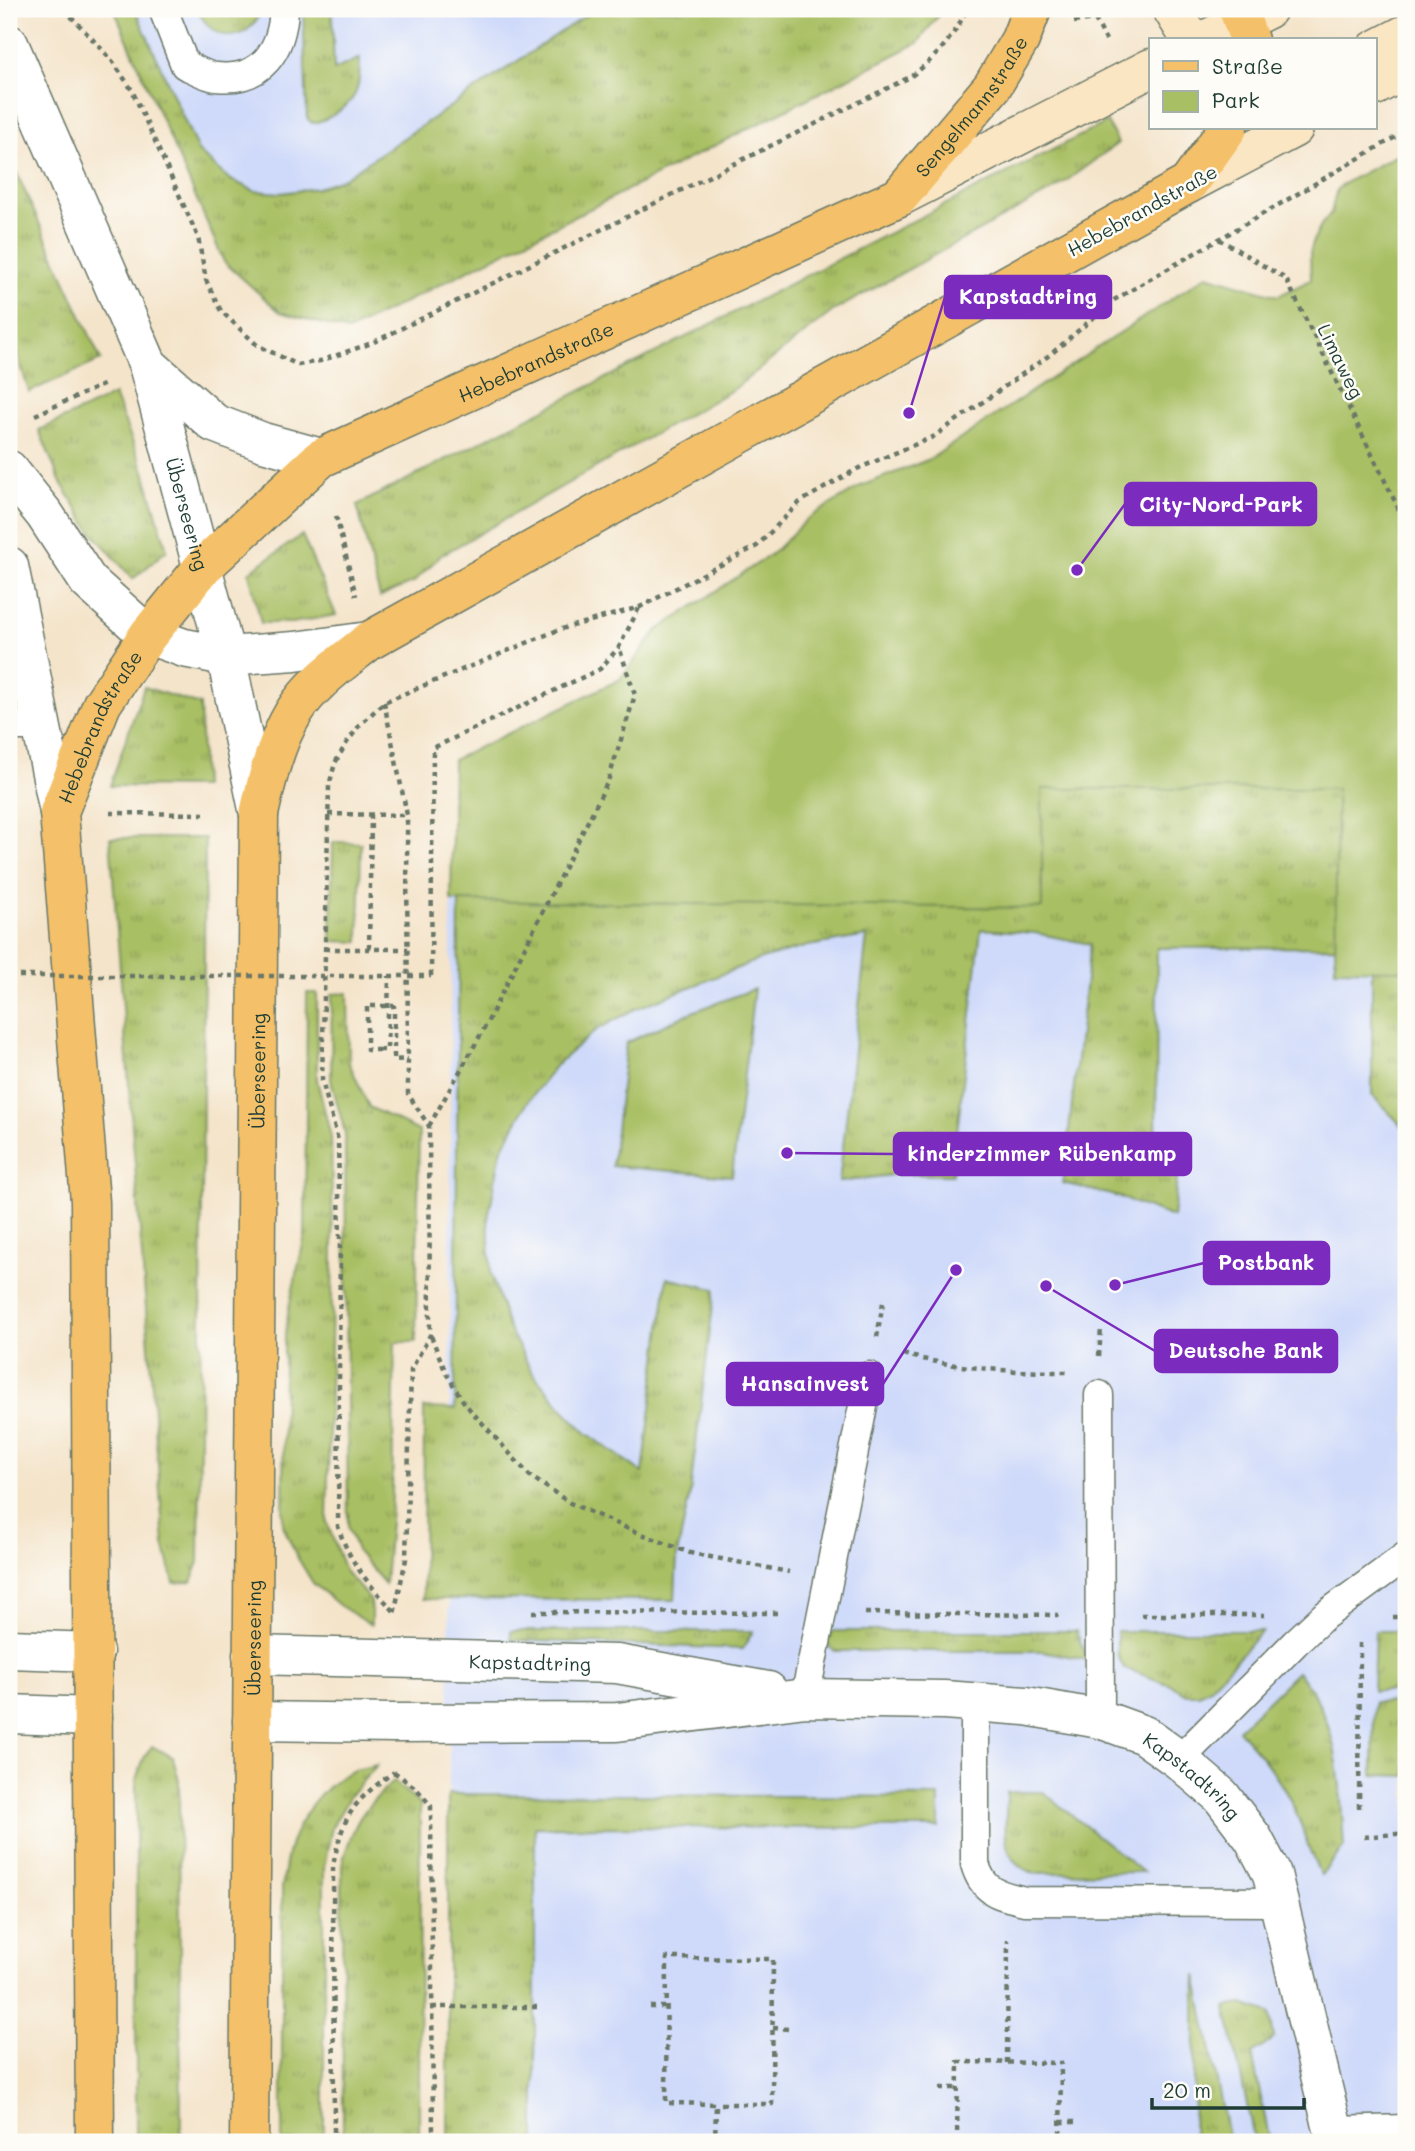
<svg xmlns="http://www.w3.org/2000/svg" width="1415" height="2151" font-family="Mali,sans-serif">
  <defs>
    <pattern id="grass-tufts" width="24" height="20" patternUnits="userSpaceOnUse" patternTransform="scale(1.75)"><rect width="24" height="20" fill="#a9bf64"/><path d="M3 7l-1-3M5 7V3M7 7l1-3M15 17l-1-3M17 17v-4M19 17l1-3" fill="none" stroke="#899c53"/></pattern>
  </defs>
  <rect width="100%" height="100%" fill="#fdfcf7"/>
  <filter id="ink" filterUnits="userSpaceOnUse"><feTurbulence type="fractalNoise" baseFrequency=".0143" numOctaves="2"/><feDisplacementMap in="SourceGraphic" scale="14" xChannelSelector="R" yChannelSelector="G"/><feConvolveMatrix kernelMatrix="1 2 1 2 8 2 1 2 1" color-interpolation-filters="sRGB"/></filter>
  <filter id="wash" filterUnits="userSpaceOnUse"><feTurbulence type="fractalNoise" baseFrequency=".00686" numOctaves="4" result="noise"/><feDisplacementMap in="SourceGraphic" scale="28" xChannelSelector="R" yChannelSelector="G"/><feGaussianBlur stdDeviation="1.57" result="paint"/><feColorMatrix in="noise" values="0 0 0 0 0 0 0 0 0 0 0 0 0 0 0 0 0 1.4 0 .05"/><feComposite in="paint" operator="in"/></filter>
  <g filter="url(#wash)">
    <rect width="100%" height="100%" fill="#f4e4ca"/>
    <!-- built -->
    <path fill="#cfdafa" d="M114 9H943L918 43 348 331 280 312 224 262Z
      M1042 789 1406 970V2142H448L451 901 1041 908Z"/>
    <!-- grass -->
    <path fill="url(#grass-tufts)" stroke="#647e4c" stroke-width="2" d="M114 9H135L198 151 229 179 255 191 281 193 317 188 344 178 595 9H943L918 43 348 331 280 312 224 262Z
      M198 9 261 10C248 46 211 43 198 9Z
      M303 9H332L334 70 360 58C359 87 360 99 333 115 326 119 321 122 312 123L307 118Z
      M1107 122 1118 143 1058 187 833 311 734 389 440 556 414 582 380 597 357 505Z
      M9 156 101 360 29 392 9 326Z
      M114 395 144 471 167 550 133 579 91 531 60 481 39 430Z
      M302 535 336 615 292 623H261L249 572Z
      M1406 553 1405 1129 1372 1095V947L1157 948 1156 1168H1178L1173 1217 1119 1197 1063 1183 1090 944 1035 933 981 929 952 1175 898 1174 839 1182 867 936 808 946 758 960 635 1009 596 1030 556 1065 527 1103 501 1151 488 1219 491 1274 508 1327 532 1372 562 1408 585 1432 643 1473 667 1278 715 1289 690 1493 677 1555 675 1600 423 1599 424 1408 455 1409 460 767Z
      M144 687 200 705 203 787 110 786Z
      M110 838H205L199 1562 191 1582 174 1583 164 1544Z
      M333 842 361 843 359 942 331 941Z
      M307 993H317V1080L331 1137 333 1252 327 1522 345 1571 371 1601V1625L339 1605 313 1583 296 1555 283 1525 284 1345 289 1307 305 1236Z
      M348 993 349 1063 369 1107 419 1131 416 1342H395L392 1496 385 1584 358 1553 348 1527 345 1133 331 1080 332 994Z
      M511 1631H753L743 1649 511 1640Z
      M833 1631H1076L1088 1660 1043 1651H835L829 1647 827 1638Z
      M1117 1631H1262L1210 1688 1199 1694H1186L1171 1685 1124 1668 1117 1654Z
      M1375 1631H1406V1691H1373Z
      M1297 1672C1341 1720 1340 1786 1344 1847L1321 1875C1310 1856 1305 1835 1297 1815 1284 1783 1262 1755 1238 1730Z
      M1374 1702 1406 1703V1776L1373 1775Z
      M152 1746 173 1758 179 1781 181 2142H136V1780L144 1758Z
      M377 1765 351 1794 332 1827 324 1867V2142H282V1888C285 1870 287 1850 295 1833 305 1810 331 1778 355 1770 362 1768 370 1767 377 1765Z
      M394 1781 420 1805 419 2142H343L342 1864C354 1822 361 1810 394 1781Z
      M1007 1792H1043L1143 1872 1034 1873C996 1861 1007 1824 1007 1792Z
      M448 1794 939 1797V1828L535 1827V2142H448Z
      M1196 1975 1229 2142H1193Z
      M1242 2004 1270 2013 1274 2039 1252 2054 1270 2142H1255L1226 2007Z"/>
    <!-- park -->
    <path fill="#a9bf64" stroke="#647e4c" stroke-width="2" d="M1406 150V970L1335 969 1337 789H1042V908L451 901 453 760 619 680 658 630 773 553 807 519 861 486 930 459 1207 275 1278 296 1311 280 1310 253 1314 239 1321 225 1331 213 1337 189 1348 181Z
      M754 989 732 1176 612 1166 626 1043 690 1013Z"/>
  </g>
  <g filter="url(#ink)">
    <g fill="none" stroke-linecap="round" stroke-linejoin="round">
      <defs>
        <path id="service" d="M163 9 185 65C195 69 206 76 216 77 262 82 282 50 284 9
          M9 726H41
          M1099 1395 1100 1719
          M805 1698 869 1376
          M975 1702V1864C983 1892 998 1895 1025 1901L1281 1902
          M1179 1760 1295 1643 1324 1616 1406 1556
          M1334 2131 1406 2129"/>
        <g id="minor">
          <path d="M9 1649 94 1652"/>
          <path id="s1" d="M252 1655 617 1664 768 1691"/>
          <path d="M9 1714 93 1717"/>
          <path id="s2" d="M252 1721 394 1723 617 1722 805 1698 944 1700 1026 1706 1100 1719 1144 1735 1179 1760 1221 1796 1253 1838 1272 1874 1336 2142"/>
        </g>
        <g id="tertiary">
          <path id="s3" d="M9 44 148 365 226 656 259 814"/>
          <path d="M148 365 214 423 263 442 321 458"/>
          <path d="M9 470 45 515 88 581 148 635 184 648 226 656 295 651 369 641"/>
          <path d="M9 566 59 812"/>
        </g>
        <path id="secondary" d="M1172 9 1191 40
          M1205 40 1268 9
          M1375 50 1406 34
          M1375 86 1406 69
          M1188 184 1294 128
          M899 197 1151 68"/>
        <g id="primary">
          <path d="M1238 9 1249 40"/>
          <path id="s4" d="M95 2142 90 1202 59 812 102 704 148 635 203 567 321 458 899 197 992 87 1020 40 1032 9"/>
          <path id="s5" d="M249 2142 259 814C267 779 275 743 294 712 312 683 343 662 369 641L1188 184 1228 128"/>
        </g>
      </defs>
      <!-- service casing -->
      <use href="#service" stroke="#6a7768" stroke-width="31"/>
      <!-- minor casing -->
      <use href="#minor" stroke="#6a7768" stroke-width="41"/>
      <!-- tertiary casing -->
      <use href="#tertiary" stroke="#6a7768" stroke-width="41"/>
      <!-- secondary casing -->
      <use href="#secondary" stroke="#6a7768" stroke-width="41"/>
      <!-- primary casing -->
      <use href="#primary" stroke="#6a7768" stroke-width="41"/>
      <!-- path -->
      <path stroke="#6a7768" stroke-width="4.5" stroke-dasharray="5 5" stroke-linecap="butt" d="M64 9 111 59 132 90 198 237 206 280 221 311 257 345 298 365 320 361 372 343 910 77C935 59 954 37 967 9
        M1095 19 1106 40
        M1074 22 1095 19 1108 9
        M1219 239 1286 279 1406 524
        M35 415 105 384
        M336 516 356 596
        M384 702 407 815 408 1094 429 1126 430 1335 411 1370 406 1559 394 1614
        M110 813 204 814
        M328 814 407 815
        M325 949H408
        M369 949 371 815
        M431 976 433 748 600 669 619 647 639 608
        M379 1050H367V1006H394V1060L408 1059
        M429 1126 485 1027 608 781 635 695 619 647
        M431 1336 446 1373 465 1404 530 1476 570 1503 629 1529 690 1553 789 1572
        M877 1337 883 1303
        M903 1354C956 1369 1012 1372 1067 1372
        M1099 1356 1101 1328
        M1406 1496 1404 1498 1406 1513
        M394 1611C367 1582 351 1565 338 1527L340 1241 338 1140 322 1081 329 786 335 763 346 744 359 726 384 702 558 630 640 607 757 546 800 502 857 469 933 437 1051 354 1114 300 1406 131
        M532 1612 782 1613
        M865 1613 1059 1615
        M1141 1615H1265
        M1393 1617H1406
        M394 1772 416 1788 431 1806 433 2142
        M1359 1808 1360 1641
        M1364 1837 1406 1833
        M432 2007H540
        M650 2007H667
        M773 2028 789 2029
        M1007 2063 1008 1940
        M940 2088H957
        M1060 2122H1079
        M334 2142 333 1866C343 1815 352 1802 394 1772
        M715 2142 716 2104 666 2103 667 1958 773 1959 772 2104H716
        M957 2142 958 2062 1061 2063 1060 2142"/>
      <!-- service -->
      <use href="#service" stroke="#fff" stroke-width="28"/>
      <!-- minor -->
      <use href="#minor" stroke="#fff" stroke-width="38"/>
      <!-- tertiary -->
      <use href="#tertiary" stroke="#fff" stroke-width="38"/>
      <!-- secondary -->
      <use href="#secondary" stroke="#fbe6c3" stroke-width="38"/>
      <!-- primary -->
      <use href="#primary" stroke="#f4c16a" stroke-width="38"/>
      <!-- path-bridge -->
      <path stroke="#6a7768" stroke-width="4.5" stroke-dasharray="5 5" stroke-linecap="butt" d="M9 976H431
        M379 1050H387L389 976"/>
    </g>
  </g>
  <g text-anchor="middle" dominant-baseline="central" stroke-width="5" stroke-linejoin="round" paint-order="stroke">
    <!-- street labels -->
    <g font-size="19" fill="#1f3d34" stroke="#fdfcf7">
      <text stroke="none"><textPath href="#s4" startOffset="2529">Sengelmannstraße</textPath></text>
      <text transform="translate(1142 210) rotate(-29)">Hebebrandstraße</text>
      <text transform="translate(1341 361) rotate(64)">Limaweg</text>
      <text stroke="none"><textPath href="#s4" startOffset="2014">Hebebrandstraße</textPath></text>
      <text stroke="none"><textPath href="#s3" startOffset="504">Überseering</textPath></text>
      <text stroke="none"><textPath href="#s4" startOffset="1426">Hebebrandstraße</textPath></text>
      <text stroke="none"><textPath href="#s5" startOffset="1071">Überseering</textPath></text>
      <text stroke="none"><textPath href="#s5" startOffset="504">Überseering</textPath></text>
      <text stroke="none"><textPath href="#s1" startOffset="278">Kapstadtring</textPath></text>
      <text stroke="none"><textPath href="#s2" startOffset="961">Kapstadtring</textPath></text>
    </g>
  </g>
  <!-- callouts -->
  <path fill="none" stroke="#7b2cbf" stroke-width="2.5" d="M909 413L945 297M1077 570L1125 504M787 1153L894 1154M1115 1285L1204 1263M1046 1286L1155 1351M956 1270L883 1384"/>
  <g fill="#7b2cbf" stroke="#fdfcf7" stroke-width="2.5">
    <circle cx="909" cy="413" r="7"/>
    <circle cx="1077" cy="570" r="7"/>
    <circle cx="787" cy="1153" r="7"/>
    <circle cx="1115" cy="1285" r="7"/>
    <circle cx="1046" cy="1286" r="7"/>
    <circle cx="956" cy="1270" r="7"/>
  </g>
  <g fill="#7b2cbf" stroke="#7b2cbf" stroke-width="2.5">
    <rect x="945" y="276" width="166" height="42" rx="7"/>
    <rect x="1125" y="483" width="191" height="42" rx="7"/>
    <rect x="894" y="1133" width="297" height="42" rx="7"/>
    <rect x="1204" y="1242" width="125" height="42" rx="7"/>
    <rect x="1155" y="1330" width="182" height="42" rx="7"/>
    <rect x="727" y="1363" width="156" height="42" rx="7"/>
  </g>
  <g font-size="21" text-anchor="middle" font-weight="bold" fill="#fff">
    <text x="1028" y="304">Kapstadtring</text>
    <text x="1221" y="512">City-Nord-Park</text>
    <text x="1042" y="1161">kinderzimmer Rübenkamp</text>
    <text x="1266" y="1270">Postbank</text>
    <text x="1246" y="1358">Deutsche Bank</text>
    <text x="805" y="1391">Hansainvest</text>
  </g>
  <!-- margin -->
  <rect width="1415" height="2151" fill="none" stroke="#fdfcf7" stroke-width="35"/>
  <!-- legend -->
  <rect x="1149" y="38" width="228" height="91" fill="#fdfcf7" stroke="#a4b0a9" stroke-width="2"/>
  <rect x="1163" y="61" width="35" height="10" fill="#f4c16a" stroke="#a4b0a9" stroke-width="2"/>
  <text x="1212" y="74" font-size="21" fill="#1f3d34">Straße</text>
  <rect x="1163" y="91" width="35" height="21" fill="#a9bf64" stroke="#a4b0a9" stroke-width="2"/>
  <text x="1212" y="108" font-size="21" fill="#1f3d34">Park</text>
  <!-- scale -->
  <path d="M1152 2098v10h152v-10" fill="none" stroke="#1f3d34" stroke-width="3.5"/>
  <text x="1163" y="2098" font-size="21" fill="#1f3d34" stroke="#fdfcf7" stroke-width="5" paint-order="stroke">20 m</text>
</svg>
